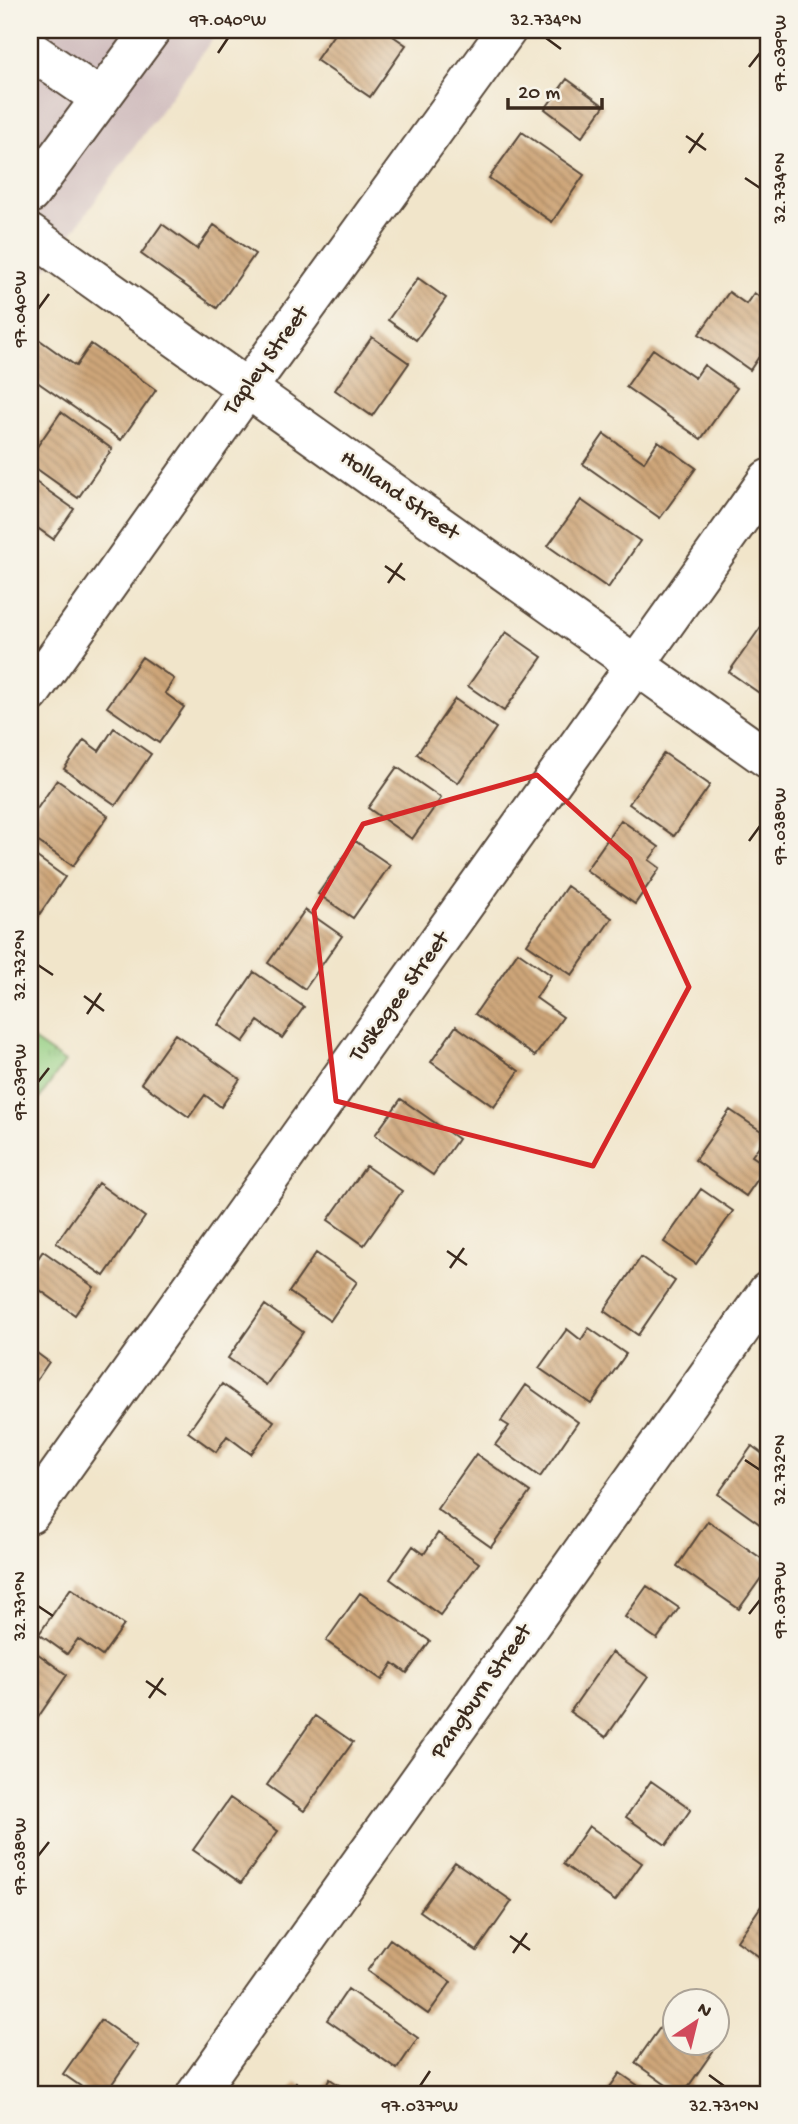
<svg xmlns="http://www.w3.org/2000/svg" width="798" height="2124" font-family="'Gochi Hand',sans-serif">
  <defs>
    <pattern id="park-tufts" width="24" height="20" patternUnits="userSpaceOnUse" patternTransform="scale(1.75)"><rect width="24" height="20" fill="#94cf83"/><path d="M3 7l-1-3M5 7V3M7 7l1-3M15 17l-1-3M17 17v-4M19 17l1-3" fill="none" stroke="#80b271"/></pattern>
    <pattern id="building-back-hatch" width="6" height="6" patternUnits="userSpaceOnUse" patternTransform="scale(1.75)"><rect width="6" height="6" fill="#cea679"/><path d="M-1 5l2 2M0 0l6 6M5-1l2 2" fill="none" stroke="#a88763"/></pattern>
  </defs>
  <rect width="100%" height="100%" fill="#f7f3e8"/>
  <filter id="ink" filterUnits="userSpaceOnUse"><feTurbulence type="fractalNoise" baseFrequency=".0143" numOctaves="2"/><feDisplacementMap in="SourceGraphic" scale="14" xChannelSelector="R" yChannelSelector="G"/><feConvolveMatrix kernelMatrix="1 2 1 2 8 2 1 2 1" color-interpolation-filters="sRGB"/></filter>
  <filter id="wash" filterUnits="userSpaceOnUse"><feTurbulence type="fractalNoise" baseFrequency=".00686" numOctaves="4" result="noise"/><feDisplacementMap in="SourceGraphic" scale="28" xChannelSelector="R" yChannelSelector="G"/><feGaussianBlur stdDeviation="1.57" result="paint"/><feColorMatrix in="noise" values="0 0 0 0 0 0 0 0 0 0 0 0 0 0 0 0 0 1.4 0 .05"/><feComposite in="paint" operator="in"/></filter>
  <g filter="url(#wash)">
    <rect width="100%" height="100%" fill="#f1e5ca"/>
    <!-- industrial -->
    <path fill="#d2bfc0" d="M30 30H219L30 291Z"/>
    <!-- park -->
    <path fill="url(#park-tufts)" stroke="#687c50" stroke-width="2" d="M30 1038 65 1062 30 1112Z"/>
    <g id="blocks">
      <!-- building -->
      <path fill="url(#building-back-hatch)" d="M337 30H384L406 45 370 97 316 60Z
        M567 79 604 106 582 137 545 109Z
        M522 132 584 175 552 222 489 178Z
        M162 224 197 249 214 225 255 254 217 308 141 254Z
        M418 278 446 298 416 340 388 320Z
        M729 292 746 304 754 293 768 303V343L750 370 699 334Z
        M30 333 76 366 91 344 156 390 121 440 30 377Z
        M372 337 409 363 372 416 335 390Z
        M653 349 695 378 704 365 737 388 701 439 626 387Z
        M61 412 112 449 78 498 30 464V457Z
        M604 434 644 462 658 441 696 468 660 518 583 464Z
        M30 478 74 509 53 539 36 527 30 536Z
        M581 500 640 541 608 588 548 546Z
        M765 621 768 623V699L729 672Z
        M506 632 542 657 504 711 468 686Z
        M142 657 174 679 165 693 184 707 159 743 107 707Z
        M455 699 496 728 458 783 417 754Z
        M114 728 151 754 116 805 64 769 84 740 99 751Z
        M664 753 710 785 674 836 629 804Z
        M397 767 441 798 412 839 368 808Z
        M57 780 108 816 73 866 30 836V819Z
        M621 820 659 847 649 860 660 868 635 904 586 870Z
        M355 841 390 865 353 918 318 894Z
        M30 852 65 877 30 928Z
        M567 886 612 918 572 975 527 944Z
        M305 910 342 936 305 989 268 963Z
        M518 952 551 975 536 998 563 1017 535 1056 475 1014Z
        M254 972 304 1007 282 1038 258 1021 243 1042 218 1025Z
        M456 1026 519 1071 494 1107 431 1062Z
        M175 1034 240 1079 221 1107 205 1095 189 1117 141 1083Z
        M401 1099 458 1139 433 1175 375 1135Z
        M730 1110 767 1135 752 1156 767 1166 746 1196 695 1160Z
        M366 1166 402 1191 364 1245 328 1220Z
        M98 1183 145 1217 104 1276 56 1243Z
        M701 1189 733 1211 696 1264 664 1242Z
        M43 1251 94 1287 75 1315 30 1283V1270Z
        M316 1253 357 1282 330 1321 289 1292Z
        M641 1257 675 1281 638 1335 604 1311Z
        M265 1305 303 1332 266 1385 228 1358Z
        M589 1328 626 1354 591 1404 539 1368 567 1329 581 1340Z
        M30 1348 49 1362 30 1390Z
        M222 1384 274 1421 251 1454 227 1436 216 1452 188 1432Z
        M526 1385 578 1422 540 1477 495 1445 509 1426 501 1421Z
        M752 1446 768 1458V1530L718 1494Z
        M476 1454 530 1492 491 1547 437 1509Z
        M708 1521 768 1563V1568L739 1609 677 1566Z
        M438 1533 479 1563 440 1615 390 1579 413 1546 424 1554Z
        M647 1586 679 1608 657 1639 625 1617Z
        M71 1588 124 1625 102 1656 78 1639 67 1654 39 1634Z
        M360 1593 430 1641 407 1673 393 1663 382 1680 326 1641Z
        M30 1648 67 1675 30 1729Z
        M612 1652 648 1677 606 1737 570 1712Z
        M315 1716 353 1742 304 1811 267 1785Z
        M651 1781 691 1809 666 1845 626 1817Z
        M230 1798 278 1831 241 1883 193 1850Z
        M589 1826 642 1863 615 1901 563 1864Z
        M455 1862 512 1901 477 1951 420 1911Z
        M768 1896V1963L737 1941Z
        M390 1939 451 1982 428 2014 367 1971Z
        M348 1989 418 2038 397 2069 327 2020Z
        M676 2005V2044H718V2029L725 2034 683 2094H679L635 2063Z
        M101 2020 138 2046 105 2094H92L63 2074Z
        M620 2073 650 2094H605Z
        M330 2079 352 2094H320Z
        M296 2082 313 2094H288Z"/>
    </g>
  </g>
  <g filter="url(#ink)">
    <use href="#blocks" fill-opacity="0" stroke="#564638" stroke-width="2"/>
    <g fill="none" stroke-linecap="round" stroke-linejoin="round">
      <defs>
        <path id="minor" d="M30 50 100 98
          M30 194 151 30
          M30 234 768 759
          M30 694 247 389 507 30
          M30 1514 768 479
          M196 2094 768 1291"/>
      </defs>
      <!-- minor casing -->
      <use href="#minor" stroke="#564638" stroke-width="42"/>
      <!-- minor -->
      <use href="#minor" stroke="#fff" stroke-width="38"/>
    </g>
  </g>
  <!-- marked area -->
  <path fill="none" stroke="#d62828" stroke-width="5" stroke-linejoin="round" d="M537 775 630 859 689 987 593 1166 336 1101 314 910 363 824Z"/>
  <!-- ticks -->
  <path fill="none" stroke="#3b2a1e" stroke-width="2.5" d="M546 38 561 49M218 53 228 38M749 67 760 53M686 136 706 150M689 153 703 133M745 178 760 188M38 309 49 294M385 566 405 580M388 583 402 563M749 841 760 826M38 965 53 975M84 996 104 1011M87 1014 101 993M38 1082 49 1068M447 1251 467 1265M450 1268 464 1248M745 1460 760 1470M38 1606 53 1616M749 1614 760 1600M146 1681 166 1695M149 1698 163 1678M38 1856 49 1842M510 1936 530 1950M513 1953 527 1933M709 2075 724 2086M420 2086 430 2071"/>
  <g text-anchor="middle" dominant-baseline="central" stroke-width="5" stroke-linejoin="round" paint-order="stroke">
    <!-- street labels -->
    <g font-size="23" fill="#3b2a1e" stroke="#f7f3e8">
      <text transform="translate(267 361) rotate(-54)">Tapley Street</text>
      <text transform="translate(399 496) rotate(35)">Holland Street</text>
      <text transform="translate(400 997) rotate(-54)">Tuskegee Street</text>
      <text transform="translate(482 1692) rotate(-55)">Pangburn Street</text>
    </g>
  </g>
  <!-- margin -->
  <rect width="798" height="2124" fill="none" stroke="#f7f3e8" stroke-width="77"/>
  <!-- north arrow -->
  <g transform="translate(696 2022) rotate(35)"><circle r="33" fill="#f7f3e8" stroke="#aca397" stroke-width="2"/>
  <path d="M0-5L12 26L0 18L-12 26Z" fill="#d1495b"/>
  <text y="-10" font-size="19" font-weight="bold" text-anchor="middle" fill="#3b2a1e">N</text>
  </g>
  <!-- scale -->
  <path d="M508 98v10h94v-10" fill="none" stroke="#3b2a1e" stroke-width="3.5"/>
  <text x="518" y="98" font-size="21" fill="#3b2a1e" stroke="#f7f3e8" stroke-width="5" paint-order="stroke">20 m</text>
  <rect x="38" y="38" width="722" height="2048" fill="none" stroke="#3b2a1e" stroke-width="2.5"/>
  <g font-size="18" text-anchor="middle" fill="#3b2a1e">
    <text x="228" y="25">97.040°W</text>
    <text x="546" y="25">32.734°N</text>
    <text transform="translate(779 53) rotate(-90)" y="6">97.039°W</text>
    <text transform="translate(779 188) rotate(-90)" y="6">32.734°N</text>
    <text transform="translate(19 309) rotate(-90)" y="6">97.040°W</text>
    <text transform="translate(779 826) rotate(-90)" y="6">97.038°W</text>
    <text transform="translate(19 965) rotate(-90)" y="6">32.732°N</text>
    <text transform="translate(19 1082) rotate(-90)" y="6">97.039°W</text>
    <text transform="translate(779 1470) rotate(-90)" y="6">32.732°N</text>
    <text transform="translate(779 1600) rotate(-90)" y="6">97.037°W</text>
    <text transform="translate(19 1606) rotate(-90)" y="6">32.731°N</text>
    <text transform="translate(19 1856) rotate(-90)" y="6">97.038°W</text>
    <text x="420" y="2111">97.037°W</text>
    <text x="724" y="2111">32.731°N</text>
  </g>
</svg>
